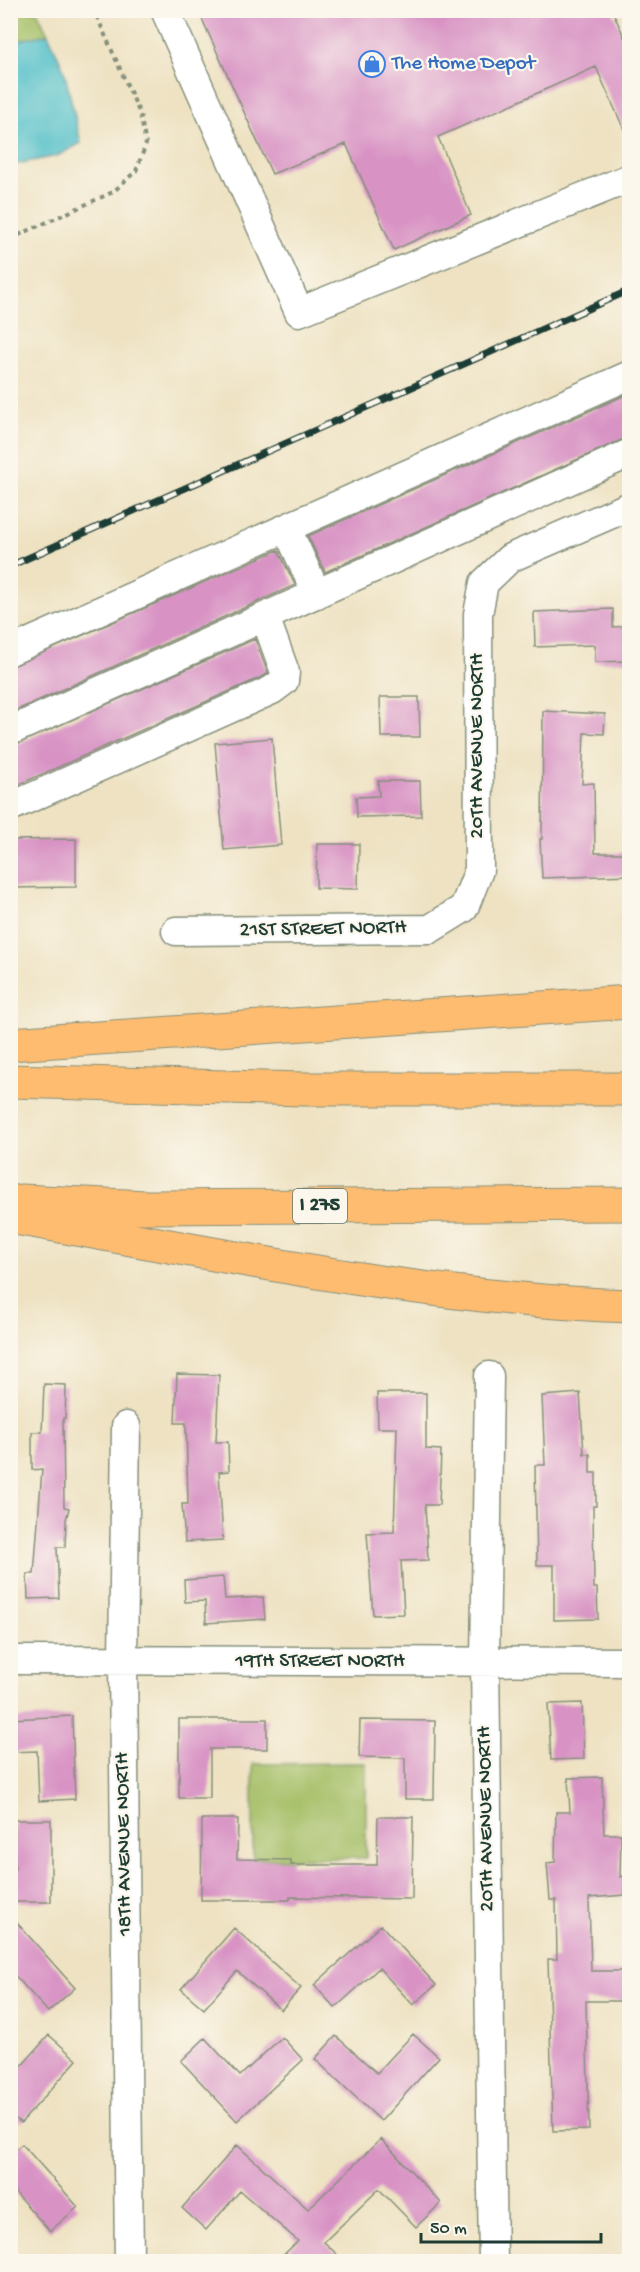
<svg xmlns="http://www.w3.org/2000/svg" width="640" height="2272" font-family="'Gochi Hand',sans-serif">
  <rect width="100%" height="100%" fill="#fbf7ec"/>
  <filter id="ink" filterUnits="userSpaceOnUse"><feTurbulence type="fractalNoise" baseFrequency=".0167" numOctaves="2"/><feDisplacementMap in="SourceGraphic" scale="12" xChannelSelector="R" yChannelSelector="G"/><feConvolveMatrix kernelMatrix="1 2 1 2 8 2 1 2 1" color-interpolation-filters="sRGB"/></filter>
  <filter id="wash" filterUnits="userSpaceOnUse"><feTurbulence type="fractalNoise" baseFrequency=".008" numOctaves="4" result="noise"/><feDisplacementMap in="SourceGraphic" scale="24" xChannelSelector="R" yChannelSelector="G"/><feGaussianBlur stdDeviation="1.35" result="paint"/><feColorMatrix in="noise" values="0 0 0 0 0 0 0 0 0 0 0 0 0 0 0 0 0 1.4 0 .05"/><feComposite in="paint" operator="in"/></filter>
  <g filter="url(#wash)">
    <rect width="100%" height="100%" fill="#eee2c2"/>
    <!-- green -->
    <path fill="#a4be65" stroke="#627e4c" stroke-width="1.5" d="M11 11H37L48 34 11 42Z
      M366 1763V1858L253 1859V1764Z"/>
    <!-- water -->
    <path fill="#53c0c9" stroke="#397e7e" stroke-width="1.5" d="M48 34 64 70 81 143 57 156 11 165V42Z"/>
    <g id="blocks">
      <!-- building -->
      <path fill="#d893c4" d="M198 10H612L630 50V143L596 67 438 137 471 215 394 250 346 144 272 174Z
        M630 393V436L325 572 308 536Z
        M278 550 295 585 10 713V667Z
        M613 609V627L630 626V661L595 662V645L535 647 534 612Z
        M255 639 268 673 264 676 13 787 10 781V747Z
        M380 697H419L420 737H381Z
        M543 711 605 714 604 734 584 733 582 784 594 783 595 853H630V875L542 878 540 839H542Z
        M272 738 281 845 224 850 215 743Z
        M378 781H420L421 816 357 817 356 797 379 796Z
        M76 839V887L10 888V840Z
        M317 844H359L358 889 316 888Z
        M177 1374 219 1375 216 1442H228L229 1471 219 1472 223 1540 185 1542 182 1504H188L186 1423H175Z
        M44 1384 66 1385 65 1418H63L64 1507 69 1508 66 1520 65 1547H57L59 1598 28 1599 27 1574H34L42 1469 32 1470V1432H42Z
        M377 1393H426V1449L441 1450 439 1505H425L428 1560 401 1561 404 1614 373 1615 367 1533 394 1532 397 1428H378Z
        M580 1393 584 1454H590V1473H596V1506H593L594 1588H597L598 1619 554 1620V1565H537L535 1465H545L542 1396Z
        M223 1577 225 1599 263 1597 265 1619 206 1623 205 1601 185 1602 184 1580Z
        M582 1703 584 1759 551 1760 548 1704Z
        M72 1716 75 1799 39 1801 37 1751 10 1752V1719Z
        M179 1719H267V1749H210V1798H179Z
        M360 1720 435 1721 434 1799H405V1758L359 1757Z
        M602 1777 604 1834H621L620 1877 624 1876 625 1895 589 1898 591 1971H630V2001H586L589 2130 553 2131 548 1959H557L556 1900H550L547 1863 555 1862 556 1812H570L568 1778Z
        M378 1817H413L412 1899 290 1897V1900H201L202 1819H238L237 1859 291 1860V1865H377Z
        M15 1820H51V1902H10V1869H15Z
        M10 1915 75 1988 48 2012 10 1970Z
        M381 1925 436 1985 413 2005 379 1968 335 2008 314 1985Z
        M234 1928 301 1988 281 2010 237 1971 204 2009 181 1989Z
        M413 2034 439 2057 381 2121 315 2059 336 2036 377 2073Z
        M49 2035 77 2060 21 2123 10 2114V2079Z
        M282 2037 303 2060 237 2121 181 2061 205 2038 240 2076Z
        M381 2139 441 2203 416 2227 379 2189 324 2242 345 2262H276L298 2241 240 2191 206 2230 182 2208 237 2145 308 2209Z
        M22 2144 78 2207 50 2231 10 2187V2154Z"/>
    </g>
  </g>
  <g filter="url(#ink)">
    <use href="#blocks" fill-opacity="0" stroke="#86907b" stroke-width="1.5"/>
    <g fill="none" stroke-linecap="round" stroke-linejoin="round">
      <defs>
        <path id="minor" d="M165 10 299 312 630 178
          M287 529 317 594
          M10 651 630 375
          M10 731 630 453
          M10 807 272 690 284 681 285 672 265 617
          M176 931 430 929 464 908 479 870 478 614 484 583 510 558 630 506
          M489 1376 485 1663 493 2262
          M126 1426 123 1661 129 2262
          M10 1660 630 1662"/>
        <path id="highway" d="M10 1044 630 1002
          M10 1081 303 1089H630
          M21 1201 147 1207 630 1204
          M10 1217C215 1253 421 1299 630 1306"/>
      </defs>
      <!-- minor casing -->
      <use href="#minor" stroke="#86907b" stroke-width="31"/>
      <!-- highway casing -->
      <use href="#highway" stroke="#86907b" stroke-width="35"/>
      <!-- path -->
      <path stroke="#86907b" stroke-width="4" stroke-dasharray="4.5 4.5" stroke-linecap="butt" d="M10 239 113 192 136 171 146 144 140 114 94 10"/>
      <!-- minor -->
      <use href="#minor" stroke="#fff" stroke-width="28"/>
      <!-- highway -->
      <use href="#highway" stroke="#fdbc70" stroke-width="33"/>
      <defs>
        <path id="rail" d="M10 566 630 290"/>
      </defs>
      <!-- rail casing -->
      <use href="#rail" stroke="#1f3d34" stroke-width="7"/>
      <!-- rail -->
      <use href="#rail" stroke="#fbf7ec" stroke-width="4.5" stroke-dasharray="14" stroke-linecap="butt"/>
    </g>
  </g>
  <!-- icons -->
  <defs>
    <symbol id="shop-ring" viewBox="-11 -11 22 22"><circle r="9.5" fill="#fbf7ec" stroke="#3f7fe0" stroke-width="1.5"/><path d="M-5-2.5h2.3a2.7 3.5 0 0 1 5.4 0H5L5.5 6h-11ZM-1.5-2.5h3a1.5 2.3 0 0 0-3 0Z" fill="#3f7fe0"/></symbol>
  </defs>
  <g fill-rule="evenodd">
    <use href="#shop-ring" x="357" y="49" width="30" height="30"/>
  </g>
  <g text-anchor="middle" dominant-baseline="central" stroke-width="4.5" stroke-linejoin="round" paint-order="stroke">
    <!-- shield labels -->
    <rect fill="#fbf7ec" stroke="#61756b" stroke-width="1.5" x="293" y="1189" width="54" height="34" rx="4.5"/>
    <g font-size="20" font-weight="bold" fill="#1f3d34">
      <text x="320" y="1206">I 275</text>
    </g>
    <!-- shop labels -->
    <g font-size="21" fill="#366cbe" stroke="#fbf7ec" text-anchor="start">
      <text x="392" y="64">The Home Depot</text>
    </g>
    <!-- street labels -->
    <g font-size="21" fill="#1f3d34" stroke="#fbf7ec">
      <text transform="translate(478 746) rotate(-90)">20TH AVENUE NORTH</text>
      <text transform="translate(323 930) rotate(-1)">21ST STREET NORTH</text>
      <text x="320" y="1662">19TH STREET NORTH</text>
      <text transform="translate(487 1819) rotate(-91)">20TH AVENUE NORTH</text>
      <text transform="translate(125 1844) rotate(-91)">18TH AVENUE NORTH</text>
    </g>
  </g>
  <!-- margin -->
  <rect width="640" height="2272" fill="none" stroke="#fbf7ec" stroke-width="36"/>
  <!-- scale -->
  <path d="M421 2233v9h180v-9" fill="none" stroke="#1f3d34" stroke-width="3"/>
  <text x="430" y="2233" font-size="18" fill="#1f3d34" stroke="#fbf7ec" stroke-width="4.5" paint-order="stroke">50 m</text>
</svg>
